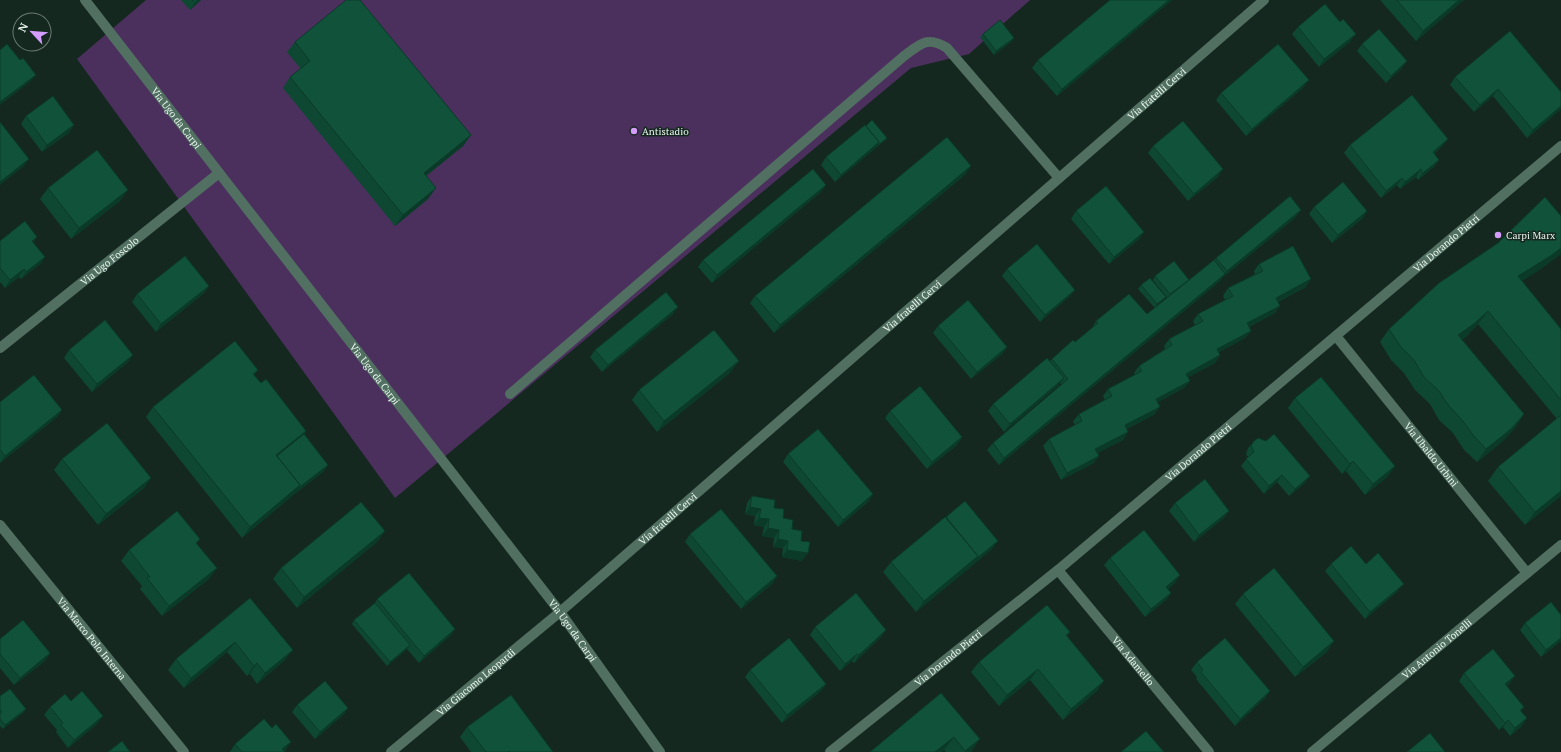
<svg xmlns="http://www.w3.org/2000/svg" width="1561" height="752" font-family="'PT Serif',serif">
  <rect width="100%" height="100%" fill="#15281f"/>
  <!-- pitch -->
  <path fill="#4b305e" d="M146 0H1030L969 54 911 68 395 498 77 59Z"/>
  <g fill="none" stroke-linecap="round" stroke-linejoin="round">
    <!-- service -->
    <path stroke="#517061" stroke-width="10" d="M510 394 904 56C921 43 928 36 947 48L1059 178"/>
    <!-- minor -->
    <g stroke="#517061" stroke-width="10">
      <path id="s1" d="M1336 336 1527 573"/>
      <path id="s2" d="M0 348 219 173"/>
      <path id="s3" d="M0 525 184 752"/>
      <path id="s4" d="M1058 570 1209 752"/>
      <path id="s5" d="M391 752 560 612 1264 0"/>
      <path id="s6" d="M830 752 1058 570 1561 146"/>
      <path id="s7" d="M1312 752 1561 545"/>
    </g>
    <!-- tertiary -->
    <path stroke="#517061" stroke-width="10" id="s8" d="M85 0 560 612 660 752"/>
  </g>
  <!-- wall -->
  <path fill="#0e4732" d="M181 0H201L190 10Z
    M1110 0H1172L1057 96 1032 68 1038 60Z
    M1380 0H1464L1416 41Z
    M1298 27 1350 42 1319 67 1292 34Z
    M983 34 1014 38 1011 42 994 55 980 37Z
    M295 42 471 135 463 146 426 176 428 199 395 226 283 88 290 77 301 69 287 52Z
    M1362 44 1402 68 1386 83 1357 51Z
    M1455 77 1561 92V109L1527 138 1493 96 1474 112 1450 85Z
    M1303 88 1246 136 1216 100 1221 93Z
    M26 116 69 133 42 152 21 124Z
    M887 138 884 141 835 182 821 165 826 157Z
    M1448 139 1442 146 1434 154 1439 160 1434 167 1418 180 1416 177 1400 189 1397 185 1381 198 1344 153 1350 145Z
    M1153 146 1218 177 1188 201 1148 153Z
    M966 174 774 333 750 303 755 296Z
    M826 185 821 192 712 283 698 267 703 260Z
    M48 188 120 201 71 239 40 199Z
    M1314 207 1367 211 1362 219 1332 243 1309 214Z
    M1076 211 1139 239 1109 264 1071 219Z
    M1561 216V254L1542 268 1522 281 1561 329V496L1525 525 1488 481 1498 467 1557 419 1478 324 1466 337 1462 339 1524 414 1515 428 1502 442 1477 462 1464 450 1453 433 1439 420 1430 404 1415 390 1404 373 1391 360 1380 342 1389 329Z
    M1296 217 1222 278 1220 281 999 465 987 450 993 443 1062 385 1060 383 1059 385 1004 432 988 411 993 404 1050 361 1052 359 1075 342 1092 328 1096 321 1147 314 1155 308 1138 289 1141 285 1163 300 1157 306 1167 298 1153 280 1155 276 1188 281 1214 260 1216 258Z
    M37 237 33 243 45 257 40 264 21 279 19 277 5 288 0 282V241Z
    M1259 264 1306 287 1278 302 1275 313 1249 327 1251 331 1245 338 1219 352 1220 355 1215 363 1188 377 1190 381 1184 388 1158 402 1155 414 1127 429 1128 432 1123 440 1097 453 1094 463 1061 480 1043 446 1049 439 1075 425 1073 421 1079 414 1105 400 1103 396 1108 389 1135 375 1134 373 1139 366 1165 349 1164 346 1169 339 1195 325 1193 321 1198 314 1225 300 1223 296 1228 288 1255 274 1254 271Z
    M1007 269 1075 290 1069 297 1040 322 1002 276Z
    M209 286 204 293 156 332 132 302 137 294Z
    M673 314 602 372 590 357 595 350Z
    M938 326 1007 347 1002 354 971 379 933 333Z
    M69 350 128 362 92 392 64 358Z
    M258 370 254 375 261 383 306 431 304 434 328 465 323 472 292 496 242 538 146 417 153 407Z
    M731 372 657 432 632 400 639 390Z
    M1295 398 1395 466 1387 477 1365 495 1346 471 1342 474 1288 408Z
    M0 402 62 410 57 417 0 463Z
    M890 411 962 437 957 445 927 469 885 418Z
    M1254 441 1305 483 1289 496 1277 482 1264 494 1241 466 1248 457 1246 454 1248 448Z
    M788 454 873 494 868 502 838 527 783 462Z
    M62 459 151 478 144 488 98 525 54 470Z
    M752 496 774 508 801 541 802 561 782 557 783 548 773 547 774 538 762 536 764 527 754 525 755 516 745 514 747 503Z
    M1175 503 1224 518 1194 542 1169 511Z
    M385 531 377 542 297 608 273 579 281 568Z
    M690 534 777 576 772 584 741 609 685 542Z
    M200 539 197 543 209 579 162 616 140 589 142 586 121 561 129 550Z
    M993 548 916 612 883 572 891 562Z
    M1110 558 1175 583 1168 589 1171 593 1166 600 1145 617 1104 565Z
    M1331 564H1366L1398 591 1365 619 1325 571Z
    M1243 594 1327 652 1295 677 1235 604Z
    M250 598 285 660 257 684 250 674 247 676 227 652 184 688 168 670 176 659Z
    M377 599 455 629 450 636 419 663 407 649 387 666 352 624 354 620 375 603Z
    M1525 623 1561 641 1541 657 1520 630Z
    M815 627 881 637 854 663 852 661 840 671 810 635Z
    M1070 632 1067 636 1097 691 1063 720 1030 680 999 706 971 672 979 662Z
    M0 639 50 653 45 661 14 685 0 668Z
    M1197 662 1270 691 1265 698 1235 726 1196 679 1197 677 1191 670Z
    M750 670 826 684 821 691 782 723 745 677Z
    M1464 673 1510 683 1507 686 1524 707 1521 711 1522 726 1510 736 1503 727 1499 730 1459 681Z
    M941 693 971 752H946L944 750Z
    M0 696 26 709 23 713 3 729 0 726Z
    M71 701 97 724 68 748 56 732 57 730 44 715 50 707Z
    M297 705 348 708 343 715 315 739 292 712Z
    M467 727 553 752H471L460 737Z
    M235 744 286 750 284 751 285 752H230Z"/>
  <!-- shaded-wall -->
  <path fill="#0b3a29" d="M198 0H201L190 10 195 3Z
    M1169 0H1172L1057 96 1062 89Z
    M1459 0H1464L1416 41 1423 31Z
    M1356 34 1350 42 1319 67 1324 59Z
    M1014 38 1011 42 994 55 996 51Z
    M1407 61 1402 68 1386 83 1391 76Z
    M36 75 30 82 0 105V102Z
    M1309 80 1303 88 1246 136 1252 129Z
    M1498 89 1493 96 1474 112 1480 105Z
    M1561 106V109L1527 138 1533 130Z
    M74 125 69 133 42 152 47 145Z
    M471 135 463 146 416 184 424 173Z
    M887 138 884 141 835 182 841 175 879 142Z
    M1448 139 1442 146 1427 159 1433 152Z
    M29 159 24 166 0 185V182Z
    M1439 160 1434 167 1418 180 1423 173Z
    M971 166 966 174 774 333 780 325Z
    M1223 169 1218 177 1188 201 1194 194Z
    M1421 169 1416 177 1400 189 1405 182Z
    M1402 178 1397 185 1381 198 1386 191Z
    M826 185 821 192 712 283 717 275Z
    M436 188 428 199 395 226 403 215Z
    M128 190 120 201 71 239 79 228Z
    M1301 210 1296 217 1222 278 1227 271Z
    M1367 211 1362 219 1332 243 1338 235Z
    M1144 232 1139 239 1109 264 1114 257Z
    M37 237 32 244V241Z
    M1561 248V254L1542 268 1508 290 1518 276Z
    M45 257 40 264 21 279 26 272Z
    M24 269 19 277 5 288 10 280Z
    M1225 274 1220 281 999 465 1004 458Z
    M1311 279 1306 287 1271 305 1276 298Z
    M209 286 204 293 156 332 161 324Z
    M1075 290 1069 297 1040 322 1045 315Z
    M1166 297 1155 308 1157 304Z
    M1280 306 1275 313 1242 331 1247 323Z
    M678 307 673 314 602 372 608 365Z
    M1488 311 1478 324 1466 337 1449 348 1458 335Z
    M1251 331 1245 338 1212 356 1217 349Z
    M1007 347 1002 354 971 379 977 372Z
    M133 355 128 362 92 392 97 384Z
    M1220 355 1215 363 1181 381 1186 374Z
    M739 361 731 372 657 432 664 421Z
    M1064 378 1059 385 1004 432 1010 424Z
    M1190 381 1184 388 1151 406 1156 399Z
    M1160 407 1155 414 1120 433 1125 425Z
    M62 410 57 417 0 463 5 456Z
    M1524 414 1515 428 1502 442 1477 462 1486 449Z
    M306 431 299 442 275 460 276 455Z
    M1128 432 1123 440 1090 457 1095 449Z
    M962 437 957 445 927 469 932 462Z
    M1099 456 1094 463 1061 480 1067 473Z
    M1353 461 1346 471 1342 474 1350 464Z
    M328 465 323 472 292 496 242 538 250 527 300 485Z
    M1395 466 1387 477 1365 495 1373 484Z
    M1282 475 1277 482 1264 494 1269 486Z
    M1310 476 1305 483 1289 496 1295 489Z
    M151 478 144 488 98 525 106 514Z
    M1561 491V496L1525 525 1535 512Z
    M873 494 868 502 838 527 843 520Z
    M750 507 761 509 755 516 745 514Z
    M1229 511 1224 518 1194 542 1199 535Z
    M759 518 769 519 764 527 754 525Z
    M768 528 779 530 774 538 762 536Z
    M385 531 377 542 297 608 304 597Z
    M778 539 788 541 783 548 773 547Z
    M998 541 993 548 971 567 976 559Z
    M787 550 808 553 802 561 782 557Z
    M978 556 971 567 916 612 924 601Z
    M217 568 209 579 162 616 169 606Z
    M1180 575 1175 583 1161 594 1166 587Z
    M777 576 772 584 741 609 746 602Z
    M1404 584 1398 591 1365 619 1370 612Z
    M1171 593 1166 600 1145 617 1151 609Z
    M455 629 450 636 419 663 424 656Z
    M886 630 881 637 854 663 859 655Z
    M1561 638V641L1541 657 1546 650Z
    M1334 641 1327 652 1295 677 1303 667Z
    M235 642 227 652 184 688 191 678Z
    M410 645 407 649 387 666 390 662Z
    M293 650 285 660 257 684 265 673Z
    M50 653 45 661 14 685 20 678Z
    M857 654 852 661 840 671 845 664Z
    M257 663 250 674 247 676 254 666Z
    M1038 669 1030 680 999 706 1007 695Z
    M1515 676 1510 683 1500 691 1505 684Z
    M1104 681 1097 691 1063 720 1071 709Z
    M826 684 821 691 782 723 787 715Z
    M1270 691 1265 698 1235 726 1240 719Z
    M348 708 343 715 315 739 320 732Z
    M26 709 23 713 3 729 5 725Z
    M103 716 97 724 68 748 74 740Z
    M1527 718 1522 726 1510 736 1515 728Z
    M1508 720 1503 727 1499 730 1505 723Z
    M954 737 944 750 942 752H935Z
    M980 739 971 752H965V751Z
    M291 742 286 750 283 752 282 749Z"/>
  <!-- building -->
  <path fill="#10533a" stroke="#0b3a29" d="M192 0H198L195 3Z
    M346 0H360L471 135 424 173 436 188 403 215 290 77 310 61 295 42Z
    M1110 0H1169L1062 89 1038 60Z
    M1397 0H1459L1423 31Z
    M1325 4 1340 22 1343 19 1356 34 1324 59 1298 27Z
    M1000 20 1014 38 996 51 983 34Z
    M1379 29 1407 61 1391 76 1362 44Z
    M1510 31 1561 92V106L1533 130 1498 89 1480 105 1455 77Z
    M7 44 20 60 23 58 36 75 0 102V50Z
    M1278 44 1309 80 1252 129 1221 93Z
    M1412 95 1448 139 1433 152 1439 160 1423 173 1421 169 1405 182 1402 178 1386 191 1350 145Z
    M53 96 74 125 47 145 26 116Z
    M872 120 887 138 877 146 879 142 866 126Z
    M1183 121 1223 169 1194 194 1153 146Z
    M0 122 29 159 0 182Z
    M865 125 879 142 841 175 826 157Z
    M947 137 971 166 780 325 755 296Z
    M97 150 128 190 79 228 48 188Z
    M813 169 826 185 717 275 703 260Z
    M1343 182 1367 211 1338 235 1314 207Z
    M1106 186 1144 232 1114 257 1076 211Z
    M1290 196 1301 210 1227 271 1216 258Z
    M1545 197 1561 216V248L1552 255 1518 276 1561 329V400L1488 311 1475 323 1458 335 1524 414 1511 429 1486 449 1474 436 1462 420 1449 406 1439 391 1424 377 1414 360 1401 347 1389 329 1439 283 1498 243Z
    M25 221 37 237 32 241 45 257 26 272 24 269 10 280 0 268V241Z
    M1037 244 1075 290 1045 315 1007 269Z
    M1293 246 1311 279 1276 298 1280 306 1247 323 1251 331 1217 349 1220 355 1186 374 1190 381 1156 399 1160 407 1125 425 1128 432 1095 449 1099 456 1067 473 1049 439 1082 421 1079 414 1112 396 1108 389 1142 371 1139 366 1172 345 1169 339 1203 321 1198 314 1233 296 1228 288 1263 271 1259 264Z
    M185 256 209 286 161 324 137 294Z
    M1214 260 1225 274 1004 458 993 443 1068 379 1052 359 1073 340 1075 342 1098 323 1096 321 1129 294 1147 314Z
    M1174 261 1189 280 1170 294 1155 276Z
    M1150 278 1166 297 1157 304 1141 285Z
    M666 292 678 307 608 365 595 350Z
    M968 300 1007 347 977 372 938 326Z
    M105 320 133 355 97 384 69 350Z
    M714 330 739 361 664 421 639 390Z
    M235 341 258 370 253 374 261 383 266 379 306 431 276 455 300 485 250 527 153 407Z
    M1047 358 1064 378 1010 424 993 404Z
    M34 375 62 410 5 456 0 450V402Z
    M1321 377 1395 466 1373 484 1353 461 1350 464 1295 398Z
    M920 386 962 437 932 462 890 411Z
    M1561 415V491L1535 512 1498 467Z
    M107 423 151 478 106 514 62 459Z
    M818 429 873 494 843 520 788 454Z
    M304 434 328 465 297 489 300 485 277 456Z
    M1274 434 1310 476 1295 489 1282 475 1269 486 1246 459 1254 452 1251 446 1254 441 1258 438 1266 441Z
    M1205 479 1229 511 1199 535 1175 503Z
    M752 496 775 500 774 508 784 509 783 518 793 520 792 529 802 531 801 541 810 542 808 553 787 550 788 541 778 539 779 530 768 528 769 519 759 518 761 509 750 507Z
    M965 501 998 541 976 559 978 556 946 517Z
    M361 502 385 531 304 597 281 568Z
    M721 509 777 576 746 602 690 534Z
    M177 511 200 539 196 543 217 568 169 606 147 578 150 577 129 550Z
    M945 517 978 556 924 601 891 562Z
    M1144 530 1180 575 1166 587 1171 593 1151 609 1110 558Z
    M1351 546 1366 564 1378 553 1404 584 1370 612 1331 564Z
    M1274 568 1334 641 1303 667 1243 594Z
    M409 573 455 629 424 656 377 599Z
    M856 593 886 630 859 655 857 654 845 664 815 627Z
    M250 598 293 650 265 673 257 663 254 666 235 642 191 678 176 659Z
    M1551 602 1561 615V638L1546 650 1525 623Z
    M375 603 410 645 390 662 354 620Z
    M1047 605 1070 632 1066 635 1104 681 1071 709 1038 669 1007 695 979 662Z
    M23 620 50 653 20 678 0 654V639Z
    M789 638 826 684 787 715 750 670Z
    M1225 638 1270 691 1240 719 1201 672 1203 670 1197 662Z
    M1493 649 1515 676 1505 684 1524 707 1520 710 1527 718 1515 728 1508 720 1505 723 1464 673Z
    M325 681 348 708 320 732 297 705Z
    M10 689 26 709 5 725 0 719V714L2 712 0 709V696Z
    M82 691 103 716 74 740 61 725 63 723 50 707 65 694 71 701Z
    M941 693 980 739 965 751 954 737 935 752H870Z
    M511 695 553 752H510L509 751 508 752H486L467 727Z
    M264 719 272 728 276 724 291 742 282 749 285 752H242L235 744Z
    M1146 731 1164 752H1121Z
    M1430 733 1445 752H1407Z
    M122 741 130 752H108Z"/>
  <!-- markers -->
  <g fill="#d49cfc" stroke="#15281f" stroke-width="1.5">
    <circle cx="634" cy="131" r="4"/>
    <circle cx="1498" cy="235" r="4"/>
  </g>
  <g text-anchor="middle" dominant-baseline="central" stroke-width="3" stroke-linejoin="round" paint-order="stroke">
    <!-- street labels -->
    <g font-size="10" fill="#e9f6ef" stroke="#15281f">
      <text stroke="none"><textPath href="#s5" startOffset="1010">Via fratelli Cervi</textPath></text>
      <text stroke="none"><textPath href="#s8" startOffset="149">Via Ugo da Carpi</textPath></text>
      <text stroke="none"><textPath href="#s6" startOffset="799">Via Dorando Pietri</textPath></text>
      <text stroke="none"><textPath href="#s2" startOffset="140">Via Ugo Foscolo</textPath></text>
      <text stroke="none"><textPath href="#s5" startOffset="686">Via fratelli Cervi</textPath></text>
      <text stroke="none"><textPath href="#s8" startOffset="473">Via Ugo da Carpi</textPath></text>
      <text stroke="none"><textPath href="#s6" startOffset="475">Via Dorando Pietri</textPath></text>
      <text stroke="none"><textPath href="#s1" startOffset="152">Via Ubaldo Urbini</textPath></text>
      <text stroke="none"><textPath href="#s5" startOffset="362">Via fratelli Cervi</textPath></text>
      <text stroke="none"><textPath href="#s8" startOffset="797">Via Ugo da Carpi</textPath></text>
      <text stroke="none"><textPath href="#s3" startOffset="146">Via Marco Polo Interna</textPath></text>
      <text stroke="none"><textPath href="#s7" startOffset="162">Via Antonio Tonelli</textPath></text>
      <text stroke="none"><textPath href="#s6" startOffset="151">Via Dorando Pietri</textPath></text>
      <text stroke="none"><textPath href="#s4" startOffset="118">Via Adamello</textPath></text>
      <text stroke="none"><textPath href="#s5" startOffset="110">Via Giacomo Leopardi</textPath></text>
    </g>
    <!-- poi labels -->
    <g font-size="10" fill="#e9f6ef" stroke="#15281f" text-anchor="start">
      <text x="642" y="131">Antistadio</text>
      <text x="1506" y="235">Carpi Marx</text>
    </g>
  </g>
  <!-- north arrow -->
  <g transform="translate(32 32) rotate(296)"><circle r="19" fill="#15281f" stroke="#6a7a72"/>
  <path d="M0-3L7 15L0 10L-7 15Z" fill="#d49cfc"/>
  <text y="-6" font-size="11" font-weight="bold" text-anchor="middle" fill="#e9f6ef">N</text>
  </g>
</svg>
